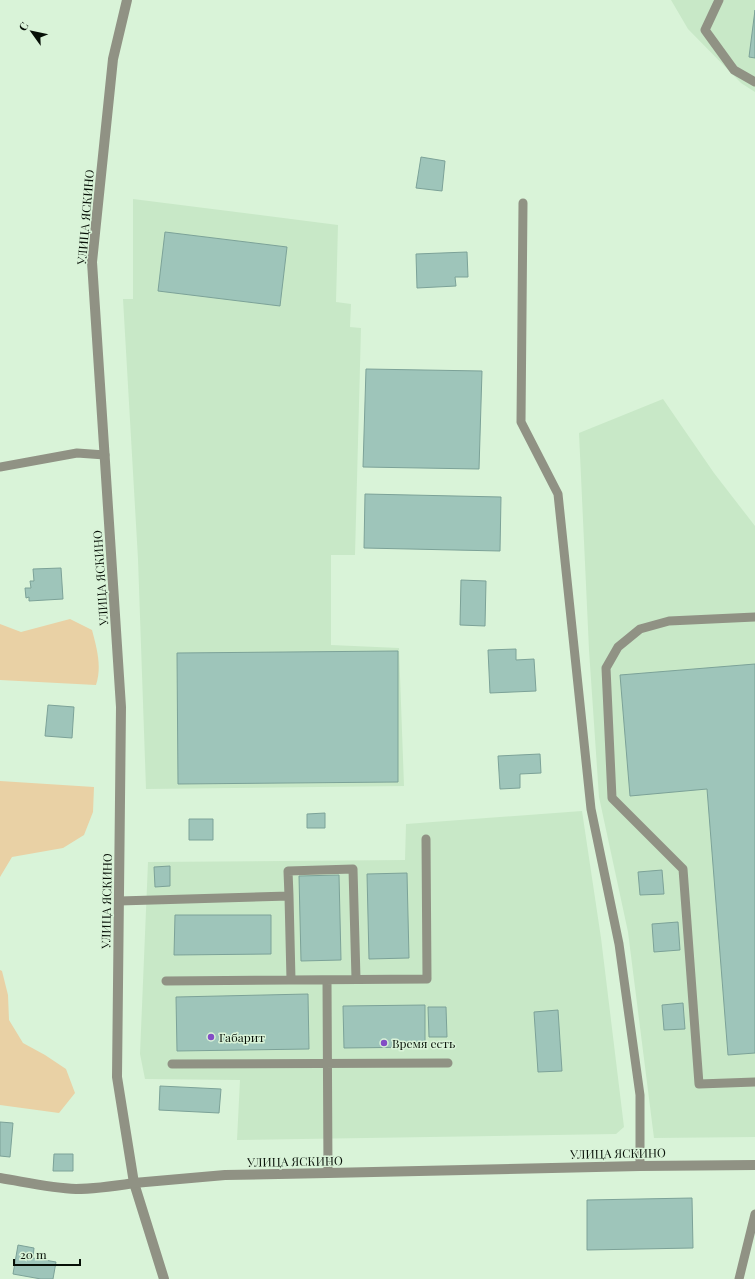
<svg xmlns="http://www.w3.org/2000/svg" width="755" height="1279" font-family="'Playfair Display',serif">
  <rect width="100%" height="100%" fill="#d9f3d8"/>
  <!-- built -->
  <path fill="#c8e8c7" d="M671 0H755V92L741 83 688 29Z
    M133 199 338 225 336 302 351 304 350 327 361 328 355 555H331V645L399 648 404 786 146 789 138 559 123 299H133Z
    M663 399 714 473 755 526V1137L654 1138 628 932 599 797 589 650 579 433Z
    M582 811 601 938 624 1127 616 1134 237 1140 240 1080 145 1079 140 1054 148 862 405 860 406 824Z"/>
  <!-- green -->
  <path fill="#e9d1a5" d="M70 619 92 630C97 649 102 666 96 685L0 680V624L21 632Z
    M0 781 94 787 93 812 84 835 63 848 12 857 0 877Z
    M0 970 2 971 8 995 9 1020 23 1043 45 1055 66 1069 75 1093 59 1113 0 1105Z"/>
  <!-- building -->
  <path fill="#9ec5ba" stroke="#7ca298" d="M755 10V58L749 57Z
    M421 157 445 161 442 191 416 188Z
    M165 232 287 247 280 306 158 291Z
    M467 252 468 277H455L456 286 417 288 416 254Z
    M366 369 482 371 479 469 363 467Z
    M365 494 501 497 500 551 364 548Z
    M61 568 63 599 29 601V597L26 598 25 588H31L30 581H34L33 569Z
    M461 580 486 581 485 626 460 625Z
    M516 649V660L534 659 536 691 490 693 488 650Z
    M398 651V782L178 784 177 653Z
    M755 664V1053L728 1055 707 789 630 796 620 675Z
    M48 705 74 707 72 738 45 736Z
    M540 754 541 773 520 774V788L500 789 498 756Z
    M325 813V828H307V814Z
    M189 819H213V840H189Z
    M170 866V886L155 887 154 867Z
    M662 870 664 894 640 895 638 872Z
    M407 873 409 958 369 959 367 874Z
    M339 875 341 960 301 961 299 876Z
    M175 915H271V954L174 955Z
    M678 922 680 950 654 952 652 924Z
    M308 994 309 1049 177 1051 176 997Z
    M683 1003 685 1029 664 1030 662 1005Z
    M425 1005V1047L344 1048 343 1006Z
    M428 1007H446L447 1037H429Z
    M558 1010 562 1071 538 1072 534 1012Z
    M160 1086 221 1089 219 1113 159 1110Z
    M0 1122 13 1123 10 1157 0 1156Z
    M54 1154H73V1171H53Z
    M692 1198 693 1248 587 1250V1200Z
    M18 1245 34 1248 33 1258 56 1262 53 1279H41L13 1274Z"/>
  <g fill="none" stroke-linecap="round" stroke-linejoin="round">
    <!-- service -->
    <path stroke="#909284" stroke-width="9" d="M719 0 705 30 734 70 755 82
      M523 203 521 422 558 494 591 809 619 944 640 1095V1166
      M0 467 77 453 105 455
      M755 617 669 621 640 629 618 647 606 668 612 798 683 869 699 1084 755 1082
      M289 896 291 980
      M119 901 289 896 288 871 353 869 356 979
      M327 980 328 1173
      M166 981 427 979 426 839
      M172 1064 448 1063
      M739 1279 755 1214"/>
    <!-- minor -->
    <path stroke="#909284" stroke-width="10" d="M0 1178C25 1182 51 1188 76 1189 96 1189 115 1186 134 1183L164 1279"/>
    <!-- tertiary -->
    <path stroke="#909284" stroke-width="10" d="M127 0 113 59 92 262 121 707 117 1077 134 1183 225 1175 328 1173 640 1166 755 1165"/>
  </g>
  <!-- markers -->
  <g fill="#834dc5" stroke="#d9f3d8" stroke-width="1.5">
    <circle cx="211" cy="1037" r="4"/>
    <circle cx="384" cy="1043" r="4"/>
  </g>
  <g text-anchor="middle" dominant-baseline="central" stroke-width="3" stroke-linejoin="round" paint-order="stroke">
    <!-- street labels -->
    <g font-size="12" fill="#071007" stroke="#d9f3d8">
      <text transform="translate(85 217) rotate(-85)">УЛИЦА ЯСКИНО</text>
      <text transform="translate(100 578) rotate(-94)">УЛИЦА ЯСКИНО</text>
      <text transform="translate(106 901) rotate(-89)">УЛИЦА ЯСКИНО</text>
      <text transform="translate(618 1153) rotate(-1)">УЛИЦА ЯСКИНО</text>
      <text transform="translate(295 1161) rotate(-1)">УЛИЦА ЯСКИНО</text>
    </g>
    <!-- poi labels -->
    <g font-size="12" fill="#071007" stroke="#d9f3d8" text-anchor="start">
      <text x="219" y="1037">Габарит</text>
      <text x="392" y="1043">Время есть</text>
    </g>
  </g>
  <!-- north arrow -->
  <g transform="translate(32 32) rotate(303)" stroke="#d9f3d8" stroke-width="3" paint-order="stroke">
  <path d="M0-3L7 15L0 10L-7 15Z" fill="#071007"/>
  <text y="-6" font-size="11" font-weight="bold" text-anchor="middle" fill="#071007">С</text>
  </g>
  <!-- scale -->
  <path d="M14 1259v6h66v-6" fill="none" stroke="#071007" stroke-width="2"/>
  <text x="20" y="1259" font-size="12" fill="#071007" stroke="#d9f3d8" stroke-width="3" paint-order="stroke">20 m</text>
</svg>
